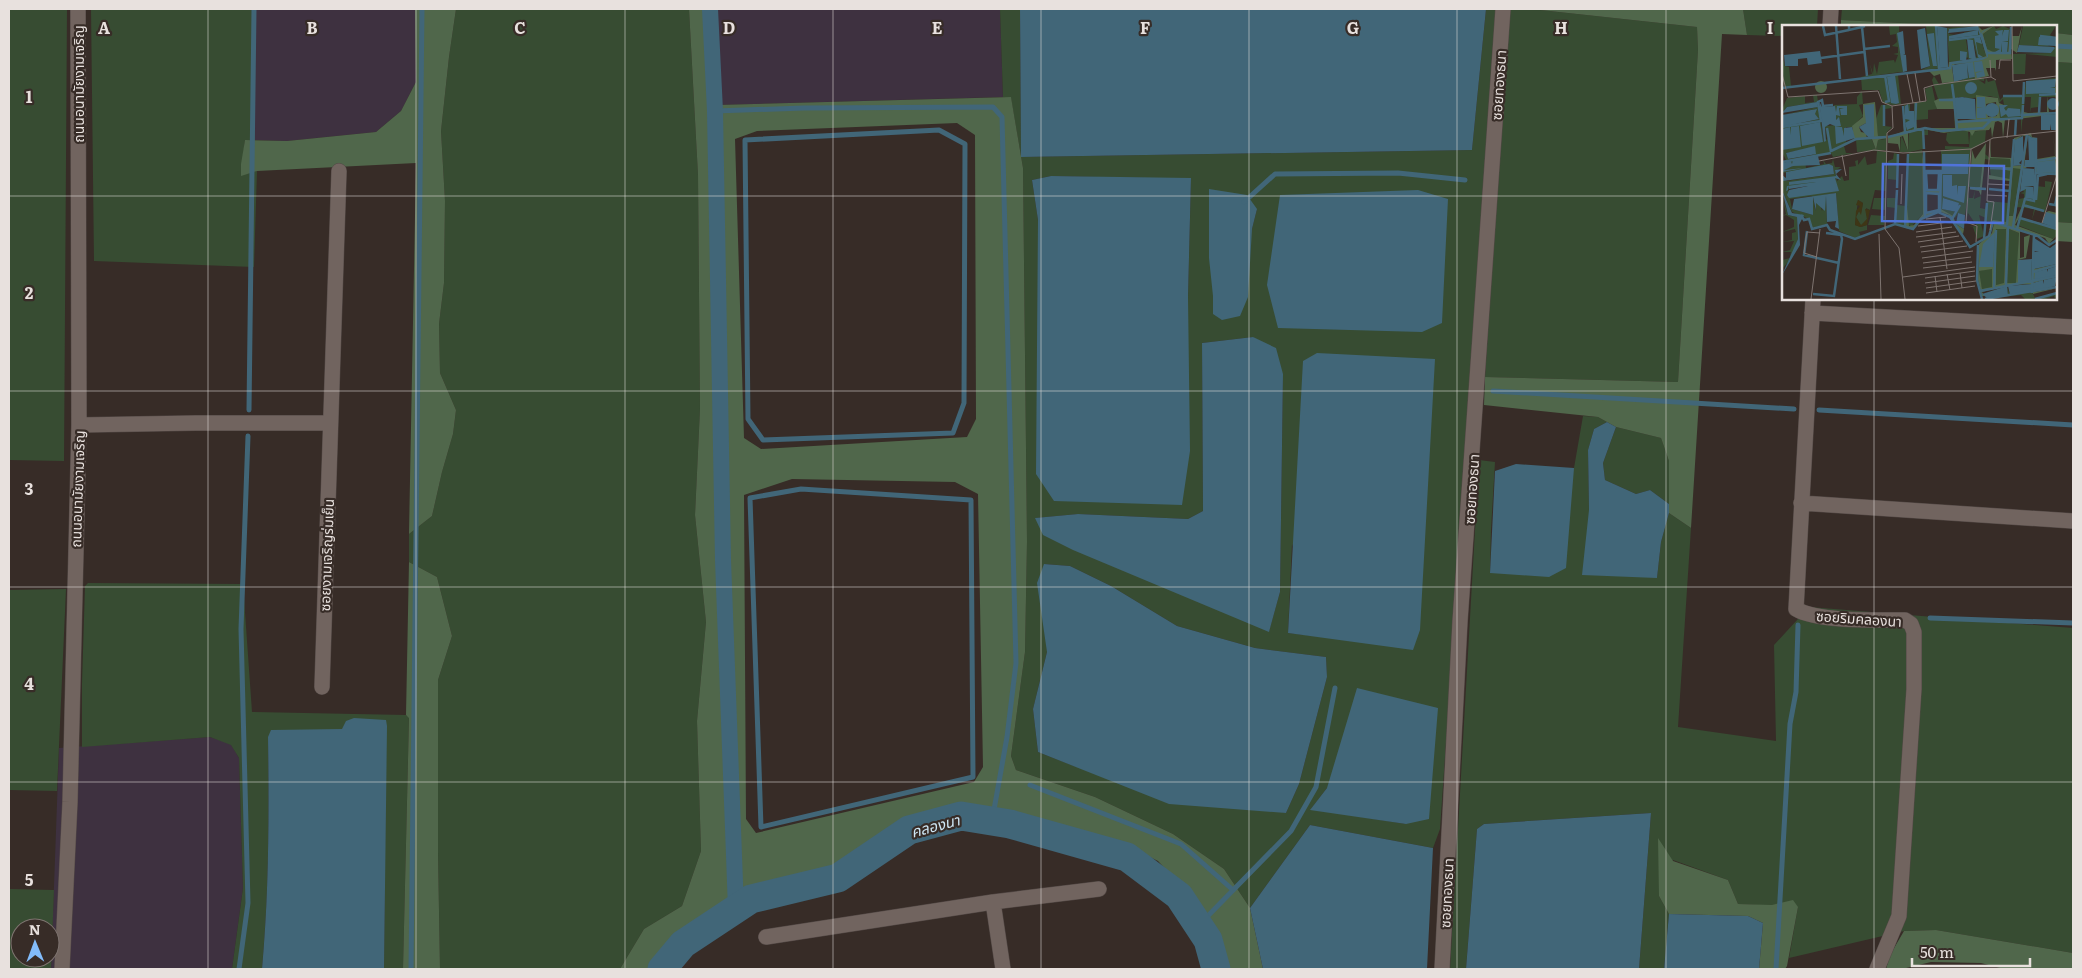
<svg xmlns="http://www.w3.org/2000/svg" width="2082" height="978" font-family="Literata,'Noto Sans Thai',serif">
  <rect width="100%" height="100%" fill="#372c27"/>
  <!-- industrial -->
  <path fill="#3e3140" d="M253 9H415L416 82 401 111 376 132 287 141 255 140Z
    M714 9H1000L1003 97 717 105Z
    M210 737 231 744 239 758 243 888 232 969H51L59 748Z"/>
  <!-- green -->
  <path fill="#374c32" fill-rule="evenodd" d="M9 9H67L64 461 9 460Z
    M91 9H253L255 140H245L241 175 257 171 254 267 94 261Z
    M456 9H689L698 175 700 409 695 515 706 622 697 721 701 851 682 906 644 929 620 969H440L438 853V680L452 636 437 577 409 562V534L432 516 442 472 453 434 456 410 440 373 439 324 444 283 445 201 441 131 449 57Z
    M1000 9H1020L1021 157 1472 150 1486 9H1497L1440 829 1433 848 1310 825 1250 908 1224 869 1173 834 1095 797 1016 770 1011 756 1025 652 1027 541 1023 168 1011 98 1003 97ZM1051 176 1191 179 1188 297 1038 220 1032 180ZM1257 209 1252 229 1213 313V296ZM1253 337 1283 374 1280 592 1269 631 1036 518 1078 514 1188 519 1203 511 1202 343ZM1292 544 1324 637 1288 633ZM1045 564 1070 566 1111 586 1177 626 1255 648 1326 657 1327 677 1299 784 1286 813 1074 766 1038 752 1033 709 1047 652ZM1327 788 1406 824 1311 809Z
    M1509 9H1531L1697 27 1698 50 1678 382 1485 377Z
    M1743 9H1818L1817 26H1783V36L1747 35Z
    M1842 9H2073V35L2056 33V26H1960L1841 20Z
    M2056 62 2073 63V223L2056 222Z
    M1583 416 1598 417 1607 422 1594 429 1588 450 1589 510 1657 578 1661 542 1669 513 1691 528 1678 727 1776 741 1774 645 1809 607 2073 628V953L1936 930 1904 931 1789 958 1798 907 1738 904 1728 880 1673 860 1659 896 1669 914 1664 969H1639L1651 813 1484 824 1477 829 1466 969H1450L1479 460 1495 462 1491 530 1490 573 1574 468Z
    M1616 427 1661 438 1669 461V504L1650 490 1636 494 1605 480 1603 463Z
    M88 583 243 584 252 712 406 715 409 717 403 969H384L386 720 343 729 268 737C269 815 269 892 262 969H232L243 888 239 758 231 745 210 737 82 747V683L85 586Z
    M66 589 57 791 9 790V590Z
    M9 889 54 890 51 969H9ZM20 928H50V958H20Z"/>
  <!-- forest -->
  <path fill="#50674b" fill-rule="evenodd" d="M415 9H456L449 57 441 131 445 201 444 283 439 324 440 373 456 410 453 434 442 472 432 516 409 534 416 163 257 171 241 176V164L245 140 287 141 376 132 401 111 416 82Z
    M689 9H714L717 105 1011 97 1023 168 1027 541 1025 652 1011 756 1016 770 1095 797 1173 834 1224 869 1250 908 1263 969H1228L1219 934 1187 892 1158 861 1121 843 1007 811H982L955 809 896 830 846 865 820 877 752 891 706 918 682 935 654 969H620L644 929 682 906 701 851 697 721 706 622 695 515 700 409 698 175ZM957 123 975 135 976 419 967 437 761 449 744 438 735 139 757 131ZM792 479 955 482 978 494 983 767 974 782 756 833 746 819 744 495Z
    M1531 9H1743L1747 35 1722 34 1691 528 1669 513V461L1661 438 1616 427 1598 417 1484 405 1485 377 1678 382 1698 50 1697 27Z
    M1841 20 1960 26H1841Z
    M2056 33 2073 35V63L2056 62Z
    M2056 222 2073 223V242L2056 241Z
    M409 562 437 577 452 636 438 680V853L440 969H403L409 718 406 715Z
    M1658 838 1673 861 1728 880 1738 904 1772 905 1793 900 1798 907 1787 966 1785 969H1759L1763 923 1748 916 1669 914 1659 896Z
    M1936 930 2073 953V969H2004L1981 963 1931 962 1902 969H1886L1890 955 1904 931Z"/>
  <!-- water -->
  <path fill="#416678" d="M1020 9H1486L1472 150 1021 157Z
    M1051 176 1191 178 1188 297 1190 451 1182 505 1054 501 1036 474 1038 220 1032 180Z
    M1209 189 1247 195 1257 209 1252 229 1248 297 1240 316 1222 320 1213 314V296L1209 258Z
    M1418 190 1448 199 1442 323 1422 332 1278 328 1267 285 1280 195Z
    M1253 337 1276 348 1283 374 1280 592 1269 632 1073 550 1043 535 1035 518 1078 514 1188 519 1203 511 1202 343Z
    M1317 353 1435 359 1420 630 1413 650 1288 633 1303 361Z
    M1607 422 1616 427 1603 463 1605 480 1636 494 1650 490 1669 504V513L1661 542 1657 578 1582 575 1589 510 1588 450 1594 429Z
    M1516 464 1574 468 1566 568 1549 577 1490 573 1495 471Z
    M1044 564 1070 566 1111 586 1177 626 1255 648 1326 657 1327 677 1299 784 1286 813 1169 804 1038 752 1033 709 1047 652 1037 583Z
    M1357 688 1438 708 1429 819 1406 824 1310 810 1327 788Z
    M354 718 386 720 387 726 384 969H262C269 892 269 815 268 737L271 730 342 729 346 721Z
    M1651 813 1639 969H1466L1477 829 1484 824Z
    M1310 825 1433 848 1427 969H1263L1250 908Z
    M1669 914 1748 916 1763 923 1759 969H1664Z"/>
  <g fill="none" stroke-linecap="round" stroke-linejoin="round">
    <!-- stream -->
    <path stroke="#416678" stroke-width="5" d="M2056 46 2073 47
      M715 111 804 108 993 107 1002 117 1016 663 1007 737 992 821
      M939 130 965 144 964 403 953 433 763 440 748 419 745 140Z
      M1244 202 1275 174 1398 173 1465 180
      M1493 391 1794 409
      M249 410 254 9
      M1819 410 2073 425
      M801 489 971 500 973 777 761 827 750 498Z
      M1930 618 2073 623
      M1030 785 1181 844 1233 890
      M1199 925 1291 831 1316 787 1335 688
      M239 969 248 903 241 629 248 436
      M411 969 422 9
      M1776 969 1790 724 1796 692 1798 625"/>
    <!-- canal -->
    <path stroke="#416678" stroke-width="16" d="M710 9 715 111 723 560 736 909"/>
    <!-- river -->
    <path stroke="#416678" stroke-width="29" d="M662 969 683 944 751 899 838 878 909 830 961 816 1010 824 1127 857 1179 896 1208 940 1216 969"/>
    <defs>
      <path id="minor" d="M1830 26 1831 9
        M1813 299 1796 609C1817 622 1880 620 1905 620L1911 624 1914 632V689L1899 916 1877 969
        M1812 313 2073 327
        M79 425 196 423H330
        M1801 503 2073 521
        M322 687C327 515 334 343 339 171
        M993 902 1003 969
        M766 937 993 902 1099 889
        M62 969 70 802 79 425 78 9
        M1442 969 1460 621 1503 9"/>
    </defs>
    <!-- minor casing -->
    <use href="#minor" stroke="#534946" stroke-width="16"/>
    <!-- minor -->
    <use href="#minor" stroke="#71645f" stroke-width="15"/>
  </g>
  <!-- grid -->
  <path fill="none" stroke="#e8e1de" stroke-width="1" stroke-opacity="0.55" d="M208 9V969M416 9V969M625 9V969M833 9V969M1041 9V969M1249 9V969M1457 9V969M1666 9V969M1874 9V26M9 196H1783M2056 196H2073M1874 299V969M9 391H2073M9 587H2073M9 782H2073"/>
  <g text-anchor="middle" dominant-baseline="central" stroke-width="4.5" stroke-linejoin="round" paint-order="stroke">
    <!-- street labels -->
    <g font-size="14" fill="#e8e1de" stroke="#372c27">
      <text transform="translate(78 84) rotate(-90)">ถนนอนามัยงามเจริญ</text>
      <text transform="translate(1498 85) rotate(-86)">ซอยทองธนา</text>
      <text transform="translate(77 489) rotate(-88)">ถนนอนามัยงามเจริญ</text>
      <text transform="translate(1471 489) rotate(-86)">ซอยทองธนา</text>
      <text transform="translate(326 555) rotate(-88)">ซอยงามเจริญร่มเย็น</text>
      <text transform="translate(1859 618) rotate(4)">ซอยริมคลองนา</text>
      <text transform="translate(1446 893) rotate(-87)">ซอยทองธนา</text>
    </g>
    <!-- water labels -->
    <g font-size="15" font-style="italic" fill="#cfe8f6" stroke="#372c27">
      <text transform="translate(935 825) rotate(-15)">คลองนา</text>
    </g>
  </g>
  <!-- overview -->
  <g transform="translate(1782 25)">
    <rect width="275" height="275" fill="#372c27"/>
    <path d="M107 1H117L118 28 124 30 119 29 121 47 125 46 90 51 123 48 116 50 119 79 111 80 101 78 97 65H80L79 52 90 49 88 39 91 49 92 38 95 49 97 37 112 35 113 38 116 30 111 29 116 28V22L110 21 115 17 114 9 108 10ZM144 1H155L158 42 165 43 139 45 148 41ZM188 1 166 5 167 9 173 10 167 11V14L196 6 178 8 196 5 204 31 188 36 185 32 181 36 180 27 179 36 167 37 165 3ZM184 15H191L195 32 187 33ZM212 1 214 4 221 1 228 4 226 28 208 27 205 24 201 9ZM241 1H274L268 10 275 14 272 13 266 21 272 22 237 20ZM275 19V32L244 29 243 49H231V29L269 28ZM0 31 3 41 7 42 9 61 2 62ZM185 38 191 40 186 42 187 52 202 53V56L197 55 203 59 204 53 206 57 213 55 218 75 222 71H242L244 56 274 53 273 62 275 63V78V72H257L256 88V82L249 83 248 88 249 72H243L239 108V93H218L217 80H226H222L221 74 217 78 216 73 207 71 184 74 185 95 183 72H176L178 96 176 73H173L175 94 172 73 156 74 150 55 152 51 157 59 181 55 180 42V54L172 55V40L180 39 182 53H186ZM150 61 155 84 146 85V94L134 95 133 104 123 106 122 80 128 79V86H132V78L145 76 143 64ZM80 66 81 79 77 80 81 91 70 102H64V117L72 115 62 121 64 128H72L51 132 49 128 23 134 24 143 42 139 41 135 44 139 50 138 51 134 53 142H59L53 146 55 156 60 151 62 156 67 155V142L74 141 73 136 76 135V140L83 131 85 140 94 138 95 126 105 127 104 166 93 165 88 185 84 183 85 194 79 201 74 192 77 186 79 188 81 178 76 175 73 200 79 202 85 200V205L77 207 79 212 73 213 57 206 54 168 31 172 33 184 34 186V178H38L40 186 44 171 45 199 30 203 27 194 10 187 0 165V154L5 156 52 149 51 141 0 148V143L10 142 9 136 0 138 4 135 0 127V107L3 125 0 102 37 94 33 90 0 96 35 84 0 90 36 82 35 77 5 82 0 88V85L5 73 23 71V78L32 77 31 70H35L42 117 45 114 43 101 55 100 52 80 75 79V72ZM33 122 31 130 6 134 4 128ZM54 154 25 161 27 164 6 166 8 162ZM30 171 31 190 10 184 8 174ZM99 80H108L110 83 103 84V101L110 102 105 107V125L75 127 74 115 89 112 94 125 96 115 103 114 96 111 94 94ZM146 105V110H141V124L128 127H118L119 110 126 126 127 107ZM204 105 203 117 188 125V141L200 142 198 163 187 162 183 190 176 188 173 193 159 184V125L174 124H163V121L187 122 188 107ZM161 150 170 151V166L161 167ZM162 173 177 179 175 187 161 184ZM173 106H186L187 119H167L164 115 165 108ZM140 125 141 189 129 202 125 198 124 172 127 128ZM112 128 116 129 115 155 106 154V136L111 134ZM203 129 208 133 229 134V143L208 142V135L203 134ZM231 143H239L231 191H227ZM208 144 228 145V154L209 153ZM263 156 270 157 263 187 253 185 250 195 252 184 235 182 237 174 242 173V169L238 168 242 167 239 162 252 161 245 162 251 168 254 161 263 162ZM193 165 192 174 199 171 198 183 203 184 205 176 227 178 225 197 204 196V193L197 190 202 211 195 214 191 202H187L195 201 186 188 184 198 186 167 187 173H191ZM0 170 6 190 15 192 16 214 9 234 0 244V235L8 233 9 227H0L8 225 12 216 0 217 10 215V208L14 207 13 204 0 207 12 202V195L4 190 0 191 4 189ZM92 173H104L103 185 90 184ZM105 173H114L115 180 124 181 123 203 113 198 114 183 105 182ZM89 190 103 191 102 200H86ZM237 193 275 205V210L271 214 235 200ZM214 204H224L222 259 214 260ZM227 204 237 208 235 258 225 259ZM211 243 210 263 200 264 196 246ZM225 261 228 270 250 267 253 273 275 269 273 274 272 271 263 274H243L239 270 201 274 226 270Z" fill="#374c32" fill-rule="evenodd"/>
    <path d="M196 1 200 5 212 1 201 9 205 24 213 28H226L228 4 229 23 230 11H237L240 1 235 28 229 24 230 34 214 35V46L213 43H204L207 51 193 54 190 38 173 39 170 42 172 57 160 58 158 49 152 51 147 46 166 44 167 37 189 36 204 31ZM33 62a6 6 0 1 1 12 0a6 6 0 1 1-12 0ZM194 70 216 73 217 78 222 80 217 81 218 93H239L241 80 242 87 246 88 265 87V71L267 87 275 89 235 94 233 112V95L223 94 221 113 220 98 216 96 213 97 210 113 209 102 207 105 193 106 190 111 188 107 180 105 162 108 141 104 126 108V126L121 111 118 112V127L116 119 106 118V112L122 106 121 95 123 106 133 104 134 95 135 103H173L172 84H155L152 76 156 74 172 73 176 96 194 94ZM214 77 215 91 206 92 204 79ZM93 77 96 111 104 113 96 115 94 125 84 98 77 102 79 107 84 108 85 114 72 115 70 101 81 92V79ZM271 107 275 150H270L253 149 254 115 246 110 242 141 245 143H241L233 197 240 181 239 193 270 201 264 187 267 186 275 188 272 202 275 205 237 193 233 200 271 214 275 210 267 219 263 213 233 203 238 206V233L242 232V212L248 210 244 233 236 235V258L249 257 251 210 253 244 275 239 253 247V256L275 250V256L274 252 251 258 252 267 275 263 251 269 250 259 228 260 200 267 203 271H200L196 255 197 219 210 208 212 198 233 203 210 198 211 195 225 197 228 156 207 154V150L228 154 229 146 208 142H229L228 134 208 133 209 114V132L230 133 232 113 249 108 250 112 255 113V134L273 131ZM240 111H244L241 140 231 141 233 116ZM231 143 239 144 231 191H227ZM214 204H224L222 258 214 260ZM227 204 237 208 234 258H225ZM210 244V262L200 264 197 246ZM204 118 203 134 199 171 197 166 187 164 198 162 200 142 189 141 190 125 193 134ZM140 125 142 145H159V184L171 191 174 199 182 204 181 209 174 203 167 190 159 187 139 194 131 204 123 203 124 172 127 201 132 200 141 189ZM157 147V165H144L143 148ZM144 168H157L156 185 144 188Z" fill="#50674b" fill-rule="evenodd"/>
    <path d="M76 175 81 178 79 190 77 186 74 192 79 200 85 194 83 184 88 185 85 200 78 202 73 200 74 186 78 181 74 180Z" fill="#3e3616"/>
    <path d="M155 1 165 3 166 42 158 43ZM196 1 199 9 200 7 209 1 200 8 206 27V32L200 35 183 38 169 39 182 36 178 35V26L185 27 184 37 193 35 187 33 185 14 191 15 194 34 197 33 196 32 192 13 198 12 200 19 194 17 196 29 201 32 197 33 205 32 196 5 166 8 167 4ZM143 3 148 41 139 44 135 5ZM196 5V10L167 14V11ZM221 5 220 11 222 5H227L226 16 220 17H226L225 27H220V18L219 27H213L218 24 213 23V11L217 10 213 6ZM121 6 123 29H121L124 30 125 46 121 47 115 8ZM152 8 155 41H151L145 9ZM267 11 275 14 274 21 256 20 257 12ZM237 20 272 22 273 23 269 28 235 27ZM38 26 40 38 26 40 25 33 16 34V41H3L2 30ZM200 36 203 51 195 53 194 48 201 46 193 47 192 37ZM191 37 193 52 187 53 185 39 186 53 172 57 170 40ZM113 50 117 78 114 79 109 78 105 52ZM274 54 273 62 268 63H273V68L244 69V56ZM183 63a6 6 0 1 1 12 0a6 6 0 1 1-12 0ZM180 72 193 74 194 94H175L172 73ZM195 72H203L204 93H195V83H201L195 82ZM265 79a6 6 0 1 1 12 0a6 6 0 1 1-12 0ZM37 76 40 82 53 81 54 87 55 81H65V90H59L58 84 62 83H57L58 91 54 90V95L57 92 59 101 53 102H60L62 111V103L70 102 73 113 54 119 53 101 48 99 43 102 44 116 42 117ZM35 77 36 82 0 88 5 82ZM203 85a7 7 0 1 1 14 0a7 7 0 1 1-14 0ZM92 79V112H86L77 102 84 98 82 80ZM126 79 127 86H132V102L125 105 123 98 128 95 123 94V81ZM217 80H226L222 83 224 86 226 83 238 84 239 91 226 92 224 89 219 92ZM35 84 33 89 37 94 0 102V90ZM275 89V105H269V99L268 105H259V90ZM38 97 41 117 20 121 18 101ZM17 101 19 122 0 125V104L8 102 9 110V102ZM246 110 254 115 253 142H242L243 135H247ZM241 111V134L237 138 240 140 231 141 233 115ZM33 121 34 129 29 130 6 134 4 128ZM160 129H187L186 149H160ZM36 131 38 140 11 141 2 145 22 143 0 147V138L9 136 10 139 11 135ZM273 135 275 148 255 147V137ZM47 139 51 141 52 149 1 156 0 150 4 153V147ZM241 143 252 144V161H242L251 162V174L243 173 244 164 238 167ZM60 144 54 149 59 155 53 153 57 166 7 173 5 170 7 165 26 161 7 164 6 161V165L4 166 5 161 34 157 7 160V157L54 151 53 145ZM161 150H170V161L175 160V170L176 161H184L182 178 161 171ZM0 165 10 188 22 190 17 200 18 220 0 250 16 214 15 192 6 190ZM54 168 57 204 53 202 54 196 45 197 44 171 43 186 34 178V186L31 172V190L10 184 12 174ZM161 173 177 178 175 187 160 184ZM264 187 275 190V203L271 202 274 190 271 202 260 198ZM176 188 183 190 182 204 174 199ZM213 207 211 242H197L201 219ZM252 213 268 223 275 218V239L252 244V227L257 226H252ZM250 234 249 257 236 258V235ZM275 241V250L252 256 253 247 265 244 266 247V244ZM275 252 273 261 251 267V258L261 255 262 259V255ZM250 259V267L228 270 226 261ZM225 261 226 270 205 273 200 269Z" fill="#416678"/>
    <path fill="none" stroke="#416678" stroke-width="2.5" d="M41 1 43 10 67 5M54 1 58 54M67 1V5L80 2M83 1 80 2 85 51M154 1 157 44M258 11 275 13M167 15 199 11M82 24 108 21M206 28H228L229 2M39 33 82 27M170 59 172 74M0 63 168 43 169 38 198 34M257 70 275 69M221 71H240M157 75H172L175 104M103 77 107 76 103 50M241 79 242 57M102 80V101M121 81 123 107M257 88 258 72M241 90 275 88M174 97 240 93 241 80M0 102 39 96 36 77 40 75 41 81 51 80M45 103 49 127M141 104 142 124M133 105 134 78M233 111 234 95M106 112 143 103 159 106 201 103 211 93M249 114H254V136M49 126 74 114 104 112M142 126 143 192M0 137 49 128M208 143 229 144M142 146H159L158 188M144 148H157L156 165H145ZM254 148 274 149M115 163 116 129M188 163 204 164M207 164 228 166M144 168 157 169V185L144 188ZM254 175 256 151 265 149M267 179 273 180 275 171M241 180 262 186M19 190 22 195 27 194 30 204 45 200 48 205 73 214 113 199 131 204 139 194 156 187 168 192 188 222 207 211 211 197 256 211 267 220 275 215M238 193 275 204M170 194 178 180M113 199 115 165M225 200 232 114M231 202 245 109M123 203 126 129M235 204 243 174 252 176 254 136 275 133M25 206 22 230 57 238M202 214 205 178M196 220 195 255 200 274M251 247 275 240M224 260 226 201M212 263 214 205M198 266 275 251M250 268 252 210M31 269 52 271 60 214 59 210 44 208M203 274 275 262M253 274 275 268"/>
    <path fill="none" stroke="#7e7470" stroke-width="1" d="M230 1 231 56 275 51M208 35 209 52M217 44 218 35H229M133 48 138 77M0 49 6 72 96 66 100 77 110 81 111 103 105 108 103 204 117 223 123 274M125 49 131 78M110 81 144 76 142 63 152 60 209 52 214 55M225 113 227 94M189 124 184 197 195 201 194 217M60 130 64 151M37 136 92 125 121 128 189 124 211 113 275 106M206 159 227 160M205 170 225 171M119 179 120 149M158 192 165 244M144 194 164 192M260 198 275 150M136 201 167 197M208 205 212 177 205 176 208 115M134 207 170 202M97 209 99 274M134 212 174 207M136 217 177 211M138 222 181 216M139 227 185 221M35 232 22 228 23 219 25 207 38 208M140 233 191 226M141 238 189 232M141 243 190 237M178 248 180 263M165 249 168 265M153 251 155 267M121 252 193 242M143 253 193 246M143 258 193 251M144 263 194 256M144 268 193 261M29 274 38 204"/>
    <path fill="#5073da" fill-opacity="0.15" stroke="#5073da" stroke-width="2.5" d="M101 139 222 141 221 198 100 196Z"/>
    <rect width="275" height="275" fill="none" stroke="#e8e1de" stroke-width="2.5"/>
  </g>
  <g font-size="16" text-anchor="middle" font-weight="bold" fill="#e8e1de" stroke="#372c27" stroke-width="4.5" stroke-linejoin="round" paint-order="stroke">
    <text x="104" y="34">A</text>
    <text x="312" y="34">B</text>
    <text x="520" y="34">C</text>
    <text x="729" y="34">D</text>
    <text x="937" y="34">E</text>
    <text x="1145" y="34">F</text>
    <text x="1353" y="34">G</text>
    <text x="1561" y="34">H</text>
    <text x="1770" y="34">I</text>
    <text x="29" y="103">1</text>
    <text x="29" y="299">2</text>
    <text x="29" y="495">3</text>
    <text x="29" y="690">4</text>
    <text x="29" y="886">5</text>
  </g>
  <!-- border -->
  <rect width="2082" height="978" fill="none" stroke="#e8e1de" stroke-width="20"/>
  <!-- north arrow -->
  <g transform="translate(35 943) rotate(359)"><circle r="24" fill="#372c27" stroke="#7e7470"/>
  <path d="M0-4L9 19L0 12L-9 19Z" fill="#82bcfa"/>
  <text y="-8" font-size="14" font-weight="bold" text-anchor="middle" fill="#e8e1de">N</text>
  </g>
  <!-- scale -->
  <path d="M1912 958v8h118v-8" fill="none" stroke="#e8e1de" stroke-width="2.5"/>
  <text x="1920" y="958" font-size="15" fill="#e8e1de" stroke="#372c27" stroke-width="4" paint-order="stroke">50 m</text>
</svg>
